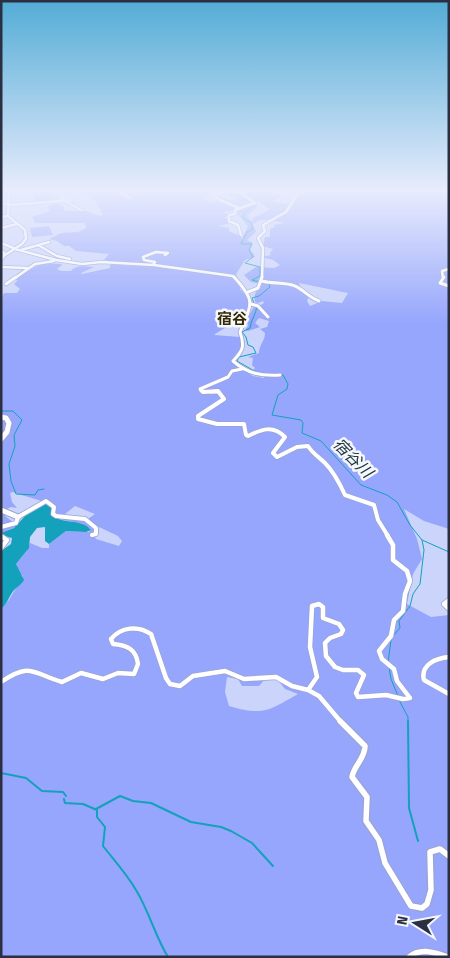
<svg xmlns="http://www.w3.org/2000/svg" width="450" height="958" font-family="'Fira Sans Condensed','Noto Sans JP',sans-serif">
  <rect width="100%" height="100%" fill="#cbd4fb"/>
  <!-- green -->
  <path fill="#96a6fc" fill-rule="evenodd" d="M30 189H54L50 190 59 200 56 203 63 206 65 211H87L99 216 103 215 96 201 81 189H225L227 191 216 190 215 193 207 194 209 197 204 199 210 203 217 201 228 203 214 195 222 196 228 200 238 199 226 194 239 193 243 189H268V192L285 195 272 201 288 204 285 212 286 214 296 197 307 193 303 189H412L414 191 413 189H449V529L424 521 404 509 417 539 422 559 413 574 407 604 431 617 449 615V957H1V609L9 600 23 576 19 573 16 564 26 552 30 543 42 548H49V544L66 531 89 532 91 529 82 524 55 518 54 507C44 500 25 497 13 492L10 493 12 502 17 508 11 507 7 509 5 516 18 526 1 533V299L4 293H17L20 289 14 284 17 281 16 278 42 263 61 264 62 265 57 269 61 271H71C78 264 84 267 94 267L81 273 82 274 110 268V265L113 264 132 266 129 263 126 265 121 261 118 263 104 260 109 254 76 251 69 246H64L57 241 49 239 61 233 78 232 86 228 85 223H35L32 217 50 211 47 207 54 203 35 202 34 194ZM245 201H258L269 209C265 213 257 216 252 218L254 220 251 221 247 216 258 206 255 204 241 207 242 204 250 203ZM234 210 238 211 237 214 248 226 242 239 240 236 229 231V228L218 226 228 224 227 219 224 218 228 215 223 212ZM260 220H269L285 223 273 225 275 227 270 229V237H265L263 246 273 249 270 253 271 255 262 257 273 260 280 265 274 268 256 267 244 275 251 282 262 284C257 292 253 293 255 302L258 303 263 301 264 303 259 306H254L247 320 248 326 245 330 248 331 260 327 255 323 259 318 269 321 267 327 260 329 265 333C265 341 259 345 259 353L248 357 253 358 252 365 255 368 252 371 264 375V378L253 376 233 362V358L241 348 240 337 214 335C229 323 267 314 240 289L241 286 236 274 245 260 255 257 250 249 253 243 247 240 256 232 253 224ZM299 283 348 293 342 303 322 301 310 306 307 301 309 296 302 290ZM75 506 95 514 85 521 60 518ZM99 527 118 536 122 541 119 546 96 539 93 534 95 530ZM227 677 238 679 242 686H259L265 679 278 680 285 689 298 694C268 711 263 716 229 706L225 692Z
    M49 226 53 235 32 237 30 228Z"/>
  <!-- water -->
  <path fill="#13a1bb" d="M46 504 52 509 51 514C61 525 82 518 91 530L86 532 66 531 49 544 45 541V527L37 528 30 537 29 548 16 564 24 580C21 585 18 586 14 590 9 596 8 603 1 609V551L11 544 12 538 1 535V533L14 528 25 516Z"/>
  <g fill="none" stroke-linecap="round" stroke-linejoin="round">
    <!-- stream-far1 -->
    <path stroke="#13a1bb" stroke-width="1" d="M225 189 226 194 238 195 239 198 250 201
      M254 303 252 298 259 296 270 287 269 284 252 280 260 276V267L245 263 253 257 249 250 252 244H241L247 232 253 229 251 223 243 218 244 213 256 204
      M256 372 237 361 239 357 256 353 253 347 248 345 246 337 242 332 250 328C251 319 256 315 257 306
      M272 374 283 375 288 384 287 389 278 395 272 415 301 420 303 423 302 433 321 441 361 485 387 495 397 502 410 525 422 540 424 550 420 584 413 594 410 606 399 621 400 628 393 636
      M1 411H13L22 420 14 435 15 446 9 464 11 481 16 494 35 495 38 490 44 489
      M422 540 449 552
      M388 663 391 640
      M389 667 391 679 398 696
      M399 700 408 717V722"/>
    <!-- stream -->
    <path stroke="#13a1bb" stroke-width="2" d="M408 721 409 808 418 841
      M1 773 26 778 42 791 63 792 66 796
      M64 799 65 803 83 804 97 810V817L105 827 103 846C114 860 127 874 136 890 149 911 155 936 168 957
      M96 809 120 796 133 801 151 803 191 822 221 827 231 831 252 843 273 866"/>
    <defs>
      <path id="minor-far4" d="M56 189 63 195 61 197 64 202
        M114 189 130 198
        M236 189 255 203
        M237 191 226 193 223 191V193L212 194 220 200 239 208
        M67 202 81 210
        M1 204H10
        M10 205 73 200
        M8 216 9 189
        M1 217 8 216 25 230 26 239 22 244 5 255
        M1 228 17 224
        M241 235 238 225 229 221V215L235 214V210L255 203
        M1 243 16 249
        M38 245 57 256 70 259
        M15 249 56 260 82 264 101 262 154 265 233 276 235 278
        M21 250 49 242
        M153 265 155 262 144 260 143 257 156 252 168 253 165 255
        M1 267 27 268
        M15 278 35 264 54 261
        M262 278 263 248 258 238 265 231 263 225 286 212 301 189
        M443 278 442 271 449 269"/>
      <path id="minor-far3" d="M234 277C256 301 252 303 240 332 245 346 243 351 233 361 248 374 261 376 280 375
        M444 277 440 283 449 286
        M262 281C272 284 286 282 295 286 303 289 308 297 319 301
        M6 284 16 277
        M248 292 258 288 262 277
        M251 304 258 306 268 317
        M203 392 200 389 228 377 232 371 242 369
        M210 392H218"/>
      <path id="minor-far2" d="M201 390 203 392 218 391 224 399 198 416V419L217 424H244L246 435 248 436C262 429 273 425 285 437L273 453 277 457 297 447 308 446C313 454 319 457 325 463 334 472 340 484 345 495L374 505 378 520 388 536
        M1 527 16 523 18 517 46 501 54 507 53 514 56 516 85 519 96 528V534L92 535"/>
      <path id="minor-far1" d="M1 536 7 540 1 548
        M449 600 444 604 449 609
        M449 657C436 658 420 665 424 680L449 694
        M1 682C31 662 32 673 62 682L81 673 103 679 118 673 134 674 138 664C136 649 127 645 113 644L111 639C121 627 138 625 151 634L166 678 170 684 180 686 193 676 225 671 244 679 276 677 292 686 308 690 319 696 341 722
        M308 690 317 677 310 647 312 606 319 604 323 607V618L339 624 343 630 341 634 330 638 325 643 326 656 335 667 343 670H358L364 675 356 693 358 697 386 695 403 699 410 698 397 681 394 669 382 659 379 651 391 636 394 620 403 611 405 594 410 581 407 571 393 560V545L387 535"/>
      <path id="minor" d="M340 721 365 746C365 759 354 765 352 777L367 797 366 821 379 840 385 863 411 906 422 908 427 904 431 890 430 852 440 849 449 856
        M409 957C421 947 435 953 448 957"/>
      <path id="major-far1" d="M1 251 5 254 1 259"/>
      <path id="major" d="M1 417 6 418 9 423 7 432 1 439
        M1 510 18 517"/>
    </defs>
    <!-- minor-far4 casing -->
    <use href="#minor-far4" stroke="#9aa4d3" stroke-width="4"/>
    <!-- minor-far3 casing -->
    <use href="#minor-far3" stroke="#9aa4d3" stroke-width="4.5"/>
    <!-- minor-far2 casing -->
    <use href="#minor-far2" stroke="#9aa4d3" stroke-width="5.5"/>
    <!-- minor-far1 casing -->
    <use href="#minor-far1" stroke="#9aa4d3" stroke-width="6"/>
    <!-- minor casing -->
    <use href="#minor" stroke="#9aa4d3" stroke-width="8"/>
    <!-- major-far1 casing -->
    <use href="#major-far1" stroke="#9aa4d3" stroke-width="4.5"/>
    <!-- major casing -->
    <use href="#major" stroke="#9aa4d3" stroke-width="7"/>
    <!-- minor-far4 -->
    <use href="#minor-far4" stroke="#fff" stroke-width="2.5"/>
    <!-- minor-far3 -->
    <use href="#minor-far3" stroke="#fff" stroke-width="3"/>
    <!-- minor-far2 -->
    <use href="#minor-far2" stroke="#fff" stroke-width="4"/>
    <!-- minor-far1 -->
    <use href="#minor-far1" stroke="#fff" stroke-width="4.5"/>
    <!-- minor -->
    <use href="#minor" stroke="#fff" stroke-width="5.5"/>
    <!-- major-far1 -->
    <use href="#major-far1" stroke="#fff" stroke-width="3"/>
    <!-- major -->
    <use href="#major" stroke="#fff" stroke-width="5"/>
  </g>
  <!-- sky -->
  <linearGradient id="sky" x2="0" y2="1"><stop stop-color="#53acd6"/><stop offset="0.59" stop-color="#e8ecfd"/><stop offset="1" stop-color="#e8ecfd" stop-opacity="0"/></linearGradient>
  <rect width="450" height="323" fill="url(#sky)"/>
  <g text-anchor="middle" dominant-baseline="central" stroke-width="5" stroke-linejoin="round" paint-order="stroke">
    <!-- far-quarter labels -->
    <g font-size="15" font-weight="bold" fill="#332900" stroke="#f6f7fc">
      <text x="232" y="319">宿谷</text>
    </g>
    <!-- water labels -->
    <g font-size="16" font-style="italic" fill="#203a40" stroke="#f6f7fc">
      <text transform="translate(353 458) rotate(45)">宿谷川</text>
    </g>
  </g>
  <!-- border -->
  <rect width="450" height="958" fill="none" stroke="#2b2f42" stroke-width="5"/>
  <!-- north arrow -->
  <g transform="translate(415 923) rotate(281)" stroke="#f6f7fc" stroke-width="4" paint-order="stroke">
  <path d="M0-4L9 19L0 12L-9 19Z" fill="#2b2f42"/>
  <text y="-8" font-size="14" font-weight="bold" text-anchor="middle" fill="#2b2f42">N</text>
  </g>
</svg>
